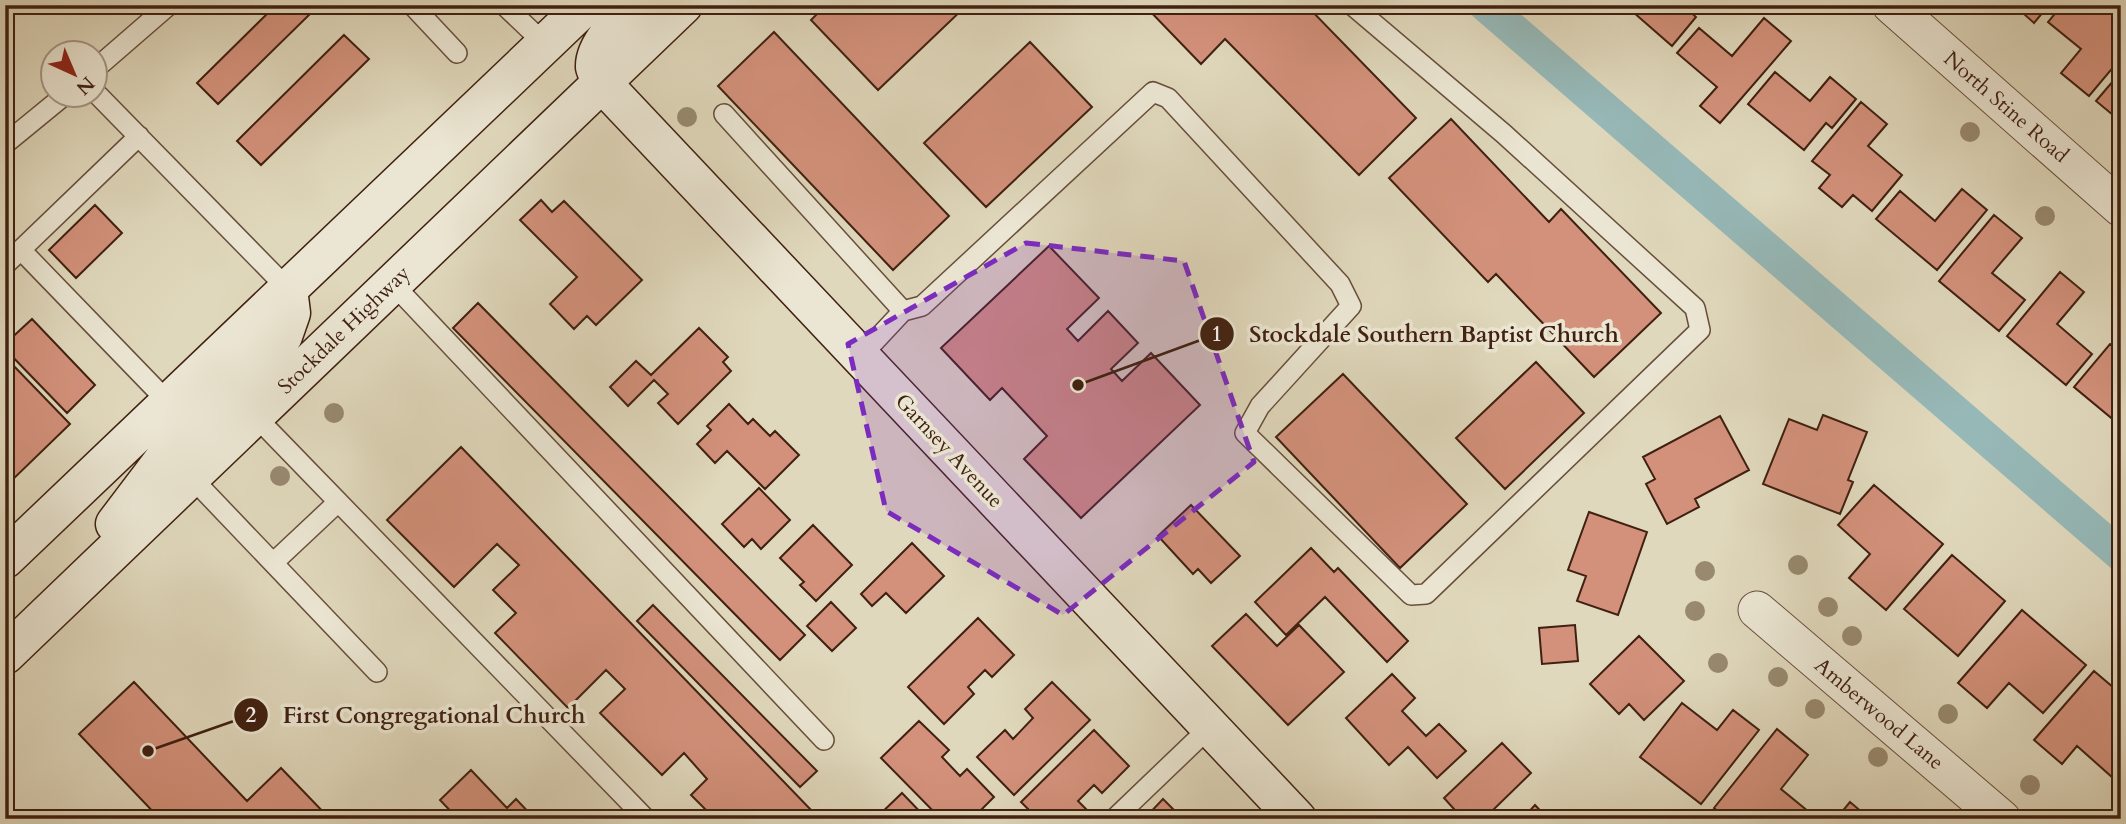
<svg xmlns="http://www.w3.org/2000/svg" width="2126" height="824" font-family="Cardo,serif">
  <rect width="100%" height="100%" fill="#e0d8bc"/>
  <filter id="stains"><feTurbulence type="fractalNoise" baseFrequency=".00286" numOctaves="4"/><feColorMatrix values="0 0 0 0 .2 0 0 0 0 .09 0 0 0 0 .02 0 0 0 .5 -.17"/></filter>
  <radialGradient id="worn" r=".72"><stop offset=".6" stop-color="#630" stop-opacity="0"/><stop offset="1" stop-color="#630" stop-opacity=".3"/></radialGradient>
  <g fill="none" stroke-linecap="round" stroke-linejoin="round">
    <!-- canal -->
    <path stroke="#96b8b7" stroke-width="33" d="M1485 5 2121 555"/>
  </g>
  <!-- building -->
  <path fill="#d3917b" stroke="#402011" stroke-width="2" d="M276 5H301L310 14 218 104 197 83Z
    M826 5H967L878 90 811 20Z
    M1144 5H1306L1416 118 1359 175 1225 39 1201 64Z
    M1625 5H1683L1696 17 1672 46Z
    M2014 5H2049L2034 23Z
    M2062 5H2121V58L2089 96 2061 73 2081 49 2048 22Z
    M1764 18 1791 41 1720 123 1700 106 1717 87 1677 53 1699 28 1732 56Z
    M774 32 949 216 893 270 718 86Z
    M344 35 369 59 261 165 237 141Z
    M1030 42 1092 107 986 207 924 143Z
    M1775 72 1810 101 1830 77 1856 99 1832 128 1826 123 1804 150 1748 104Z
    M2120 73 2121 117 2119 120 2096 101Z
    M1861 102 1887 124 1868 146 1902 175 1872 211 1853 195 1842 207 1819 188 1830 175 1812 161Z
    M1451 119 1549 222 1561 209 1661 313 1594 377 1496 274 1488 282 1389 178Z
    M1962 189 1987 210 1937 270 1876 219 1900 191 1935 221Z
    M541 200 552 212 564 201 642 280 596 325 587 316 574 329 550 304 577 277 520 220Z
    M95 205 122 233 76 278 49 250Z
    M1994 215 2022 238 1992 273 2025 300 1999 331 1939 281Z
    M1049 246 1099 298 1067 329 1078 341 1108 311 1138 343 1111 369 1122 381 1151 353 1200 405 1081 518 1024 459 1047 436 1002 388 990 400 941 348Z
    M2060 272 2084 292 2057 324 2092 354 2066 385 2007 336Z
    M478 303 805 635 780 660 453 328Z
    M32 319 95 385 67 413 5 349V344Z
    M699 328 728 357 723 362 731 371 678 424 658 403 668 394 654 380 628 406 610 387 636 361 651 375Z
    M2110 344 2121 352V426L2074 387Z
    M9 361 70 424 5 487V365Z
    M1536 362 1584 413 1505 489 1456 438Z
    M1343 374 1467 504 1400 568 1276 437Z
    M729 404 748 424 753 419 770 436 775 431 799 455 765 489 727 451 715 463 697 444 711 430 707 426Z
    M1823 415 1867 432 1848 480 1853 482 1840 514 1763 484 1789 419 1817 430Z
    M1720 416 1749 470 1695 499 1699 507 1667 524 1646 484 1655 479 1643 457Z
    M461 447 812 811 803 819H715L691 795 707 779 684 753 662 775 600 713 625 689 606 670 568 708 495 633 516 613 493 590 519 565 497 544 454 587 387 520Z
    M1874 485 1943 544 1886 610 1849 578 1870 554 1838 525Z
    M759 488 790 520 761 549 752 539 744 547 722 524Z
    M1191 505 1240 556 1211 583 1198 569 1193 574 1158 536Z
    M1589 512 1647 532 1618 615 1577 601 1586 576 1568 570Z
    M813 525 852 565 816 601 800 585 804 582 780 558Z
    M912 543 944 576 906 613 886 593 872 606 861 594Z
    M1311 548 1334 572 1338 568 1408 641 1387 662 1325 597 1286 635 1255 602Z
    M1952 555 2005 601 1958 656 1904 609Z
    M831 602 856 628 832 651 807 626Z
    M653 605 817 771 800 787 637 621Z
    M2022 610 2086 665 2043 713 2009 683 1987 708 1958 683Z
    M1246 614 1277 646 1299 625 1344 672 1288 725 1212 646Z
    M978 618 1014 655 992 677 985 670 968 687 974 694 944 724 908 687Z
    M1575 625 1578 661 1542 664 1539 628Z
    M1639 636 1684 681 1644 720 1629 704 1619 714 1590 684Z
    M2094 671 2121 694V769L2113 778 2077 746 2062 764 2034 740Z
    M1392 674 1415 698 1402 711 1426 736 1439 724 1466 751 1437 778 1408 747 1389 765 1346 718Z
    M134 682 247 801 281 768 330 819H160L79 734Z
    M1052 682 1090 720 1014 795 977 757 1005 730 1013 739 1033 718 1025 709Z
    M1682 703 1717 730 1733 710 1759 730 1701 804 1640 757Z
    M919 721 949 750 942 757 960 776 967 769 994 797 972 819H941L881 758Z
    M1777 729 1808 755 1781 789 1809 812 1804 819H1727L1714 808Z
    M1094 730 1129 766 1102 793 1094 785 1078 801 1086 809 1076 819H1038L1021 802Z
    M1502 743 1531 773 1494 809 1503 819H1463L1444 798Z
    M471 770 507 808 516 799 535 819H458L440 800Z
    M902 793 927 819H875Z
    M1163 799 1183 819H1144Z
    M1850 802 1870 819H1836Z
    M1535 805 1548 819H1522Z"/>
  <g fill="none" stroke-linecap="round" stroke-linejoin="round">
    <defs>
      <path id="lane" d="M412 5 457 53
        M504 5 545 44
        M94 70 169 5
        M94 91 288 289
        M724 114 903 311 922 306 1153 92 1168 98 1340 284 1351 306 1260 406 1245 433 1411 595 1426 594 1700 330 1695 308 1504 134 1352 5
        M5 144 66 94
        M21 250 169 403
        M5 265 139 136
        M392 283 824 740
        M860 357 903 311
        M255 416 646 819
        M190 476 377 672
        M273 563 338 502
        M1114 819 1210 727"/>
      <path id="street" d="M1891 5 2121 208
        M1757 610 2002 819"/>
      <path id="secondary" d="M636 5C622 19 594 45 595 67 596 72 600 78 602 83L1297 819
        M115 524 168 454 264 361 283 336 291 313 288 289
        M5 559 586 5
        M5 655 683 5"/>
    </defs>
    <!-- lane casing -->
    <use href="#lane" stroke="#684e3c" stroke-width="22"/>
    <!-- street casing -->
    <use href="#street" stroke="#684e3c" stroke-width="39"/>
    <!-- secondary casing -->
    <use href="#secondary" stroke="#402011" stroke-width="41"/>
    <!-- lane -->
    <use href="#lane" stroke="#ebe6d3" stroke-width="19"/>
    <!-- street -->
    <use href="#street" stroke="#ebe6d3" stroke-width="37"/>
    <!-- secondary -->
    <use href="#secondary" stroke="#ebe6d3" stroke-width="38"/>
  </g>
  <!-- trees -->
  <g fill="#98896f">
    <circle cx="687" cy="117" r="10"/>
    <circle cx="1970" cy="132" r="10"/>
    <circle cx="2045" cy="216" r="10"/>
    <circle cx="334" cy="413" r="10"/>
    <circle cx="280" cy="476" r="10"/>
    <circle cx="1798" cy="565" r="10"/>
    <circle cx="1705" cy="571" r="10"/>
    <circle cx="1828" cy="607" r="10"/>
    <circle cx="1695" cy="611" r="10"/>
    <circle cx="1852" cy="636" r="10"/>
    <circle cx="1718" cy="663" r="10"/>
    <circle cx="1778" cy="677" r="10"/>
    <circle cx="1815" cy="709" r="10"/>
    <circle cx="1948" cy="714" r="10"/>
    <circle cx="1878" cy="757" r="10"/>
    <circle cx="2030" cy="785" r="10"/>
  </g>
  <!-- marked area -->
  <path fill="#7b2cbf" fill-opacity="0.2" stroke="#7b2cbf" stroke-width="5" stroke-dasharray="14 9" stroke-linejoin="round" d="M1026 243 1184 261 1254 462 1063 615 886 511 848 344Z"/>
  <g text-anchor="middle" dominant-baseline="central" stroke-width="7" stroke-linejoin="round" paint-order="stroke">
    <!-- street labels -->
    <g font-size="21" fill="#402011" stroke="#ebe6d3">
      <text transform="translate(2006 107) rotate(41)">North Stine Road</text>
      <text transform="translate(344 330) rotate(-44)">Stockdale Highway</text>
      <text transform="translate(949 451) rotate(47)">Garnsey Avenue</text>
      <text transform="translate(1879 714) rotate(40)">Amberwood Lane</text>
    </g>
  </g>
  <!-- callouts -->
  <path fill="none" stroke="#402011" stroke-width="2.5" d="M1078 385L1217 334M148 751L251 715"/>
  <g fill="#402011" stroke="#ebe6d3" stroke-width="2.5">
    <circle cx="1078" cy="385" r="7"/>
    <circle cx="148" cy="751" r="7"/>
    <circle cx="1217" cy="334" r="18"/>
    <circle cx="251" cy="715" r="18"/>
  </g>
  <g font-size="21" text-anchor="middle" font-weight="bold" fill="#fff">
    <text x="1217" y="341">1</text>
    <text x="251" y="722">2</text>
  </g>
  <g font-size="23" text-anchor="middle" font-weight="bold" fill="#402011" stroke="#ebe6d3" stroke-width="7" stroke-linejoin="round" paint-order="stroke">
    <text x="1434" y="342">Stockdale Southern Baptist Church</text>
    <text x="434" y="723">First Congregational Church</text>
  </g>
  <!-- margin -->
  <rect width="2126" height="824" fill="none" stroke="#e0d8bc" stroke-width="28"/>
  <rect x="7" y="7" width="2112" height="810" fill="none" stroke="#402011" stroke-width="3.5"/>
  <rect x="14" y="14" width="2098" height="796" fill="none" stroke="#402011" stroke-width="2"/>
  <!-- north arrow -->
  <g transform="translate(74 74) rotate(136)"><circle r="33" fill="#ebe6d3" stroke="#a79785" stroke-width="2"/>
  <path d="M0-5L12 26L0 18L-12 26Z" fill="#8f2418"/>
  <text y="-10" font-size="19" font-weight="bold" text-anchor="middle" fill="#402011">N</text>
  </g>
  <rect width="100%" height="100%" filter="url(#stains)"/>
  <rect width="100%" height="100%" fill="url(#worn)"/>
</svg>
